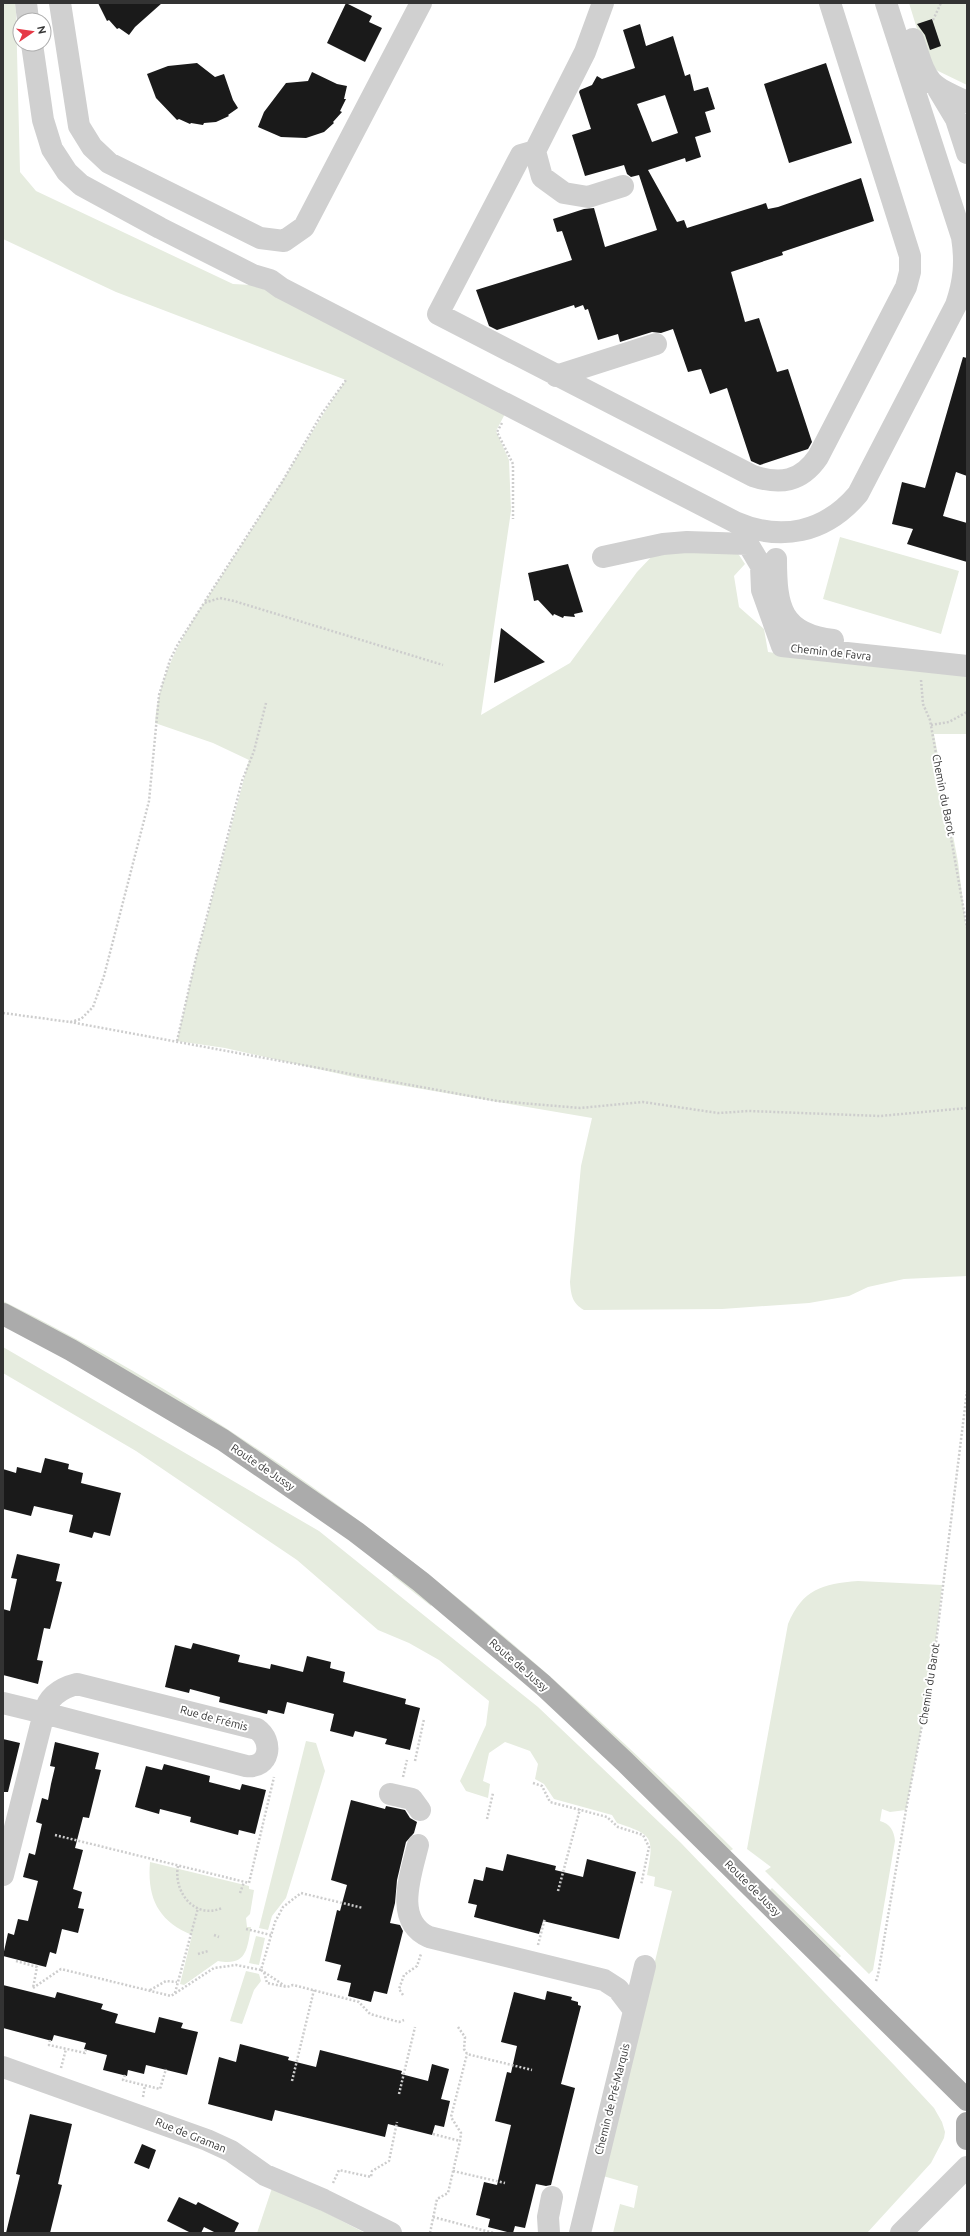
<svg xmlns="http://www.w3.org/2000/svg" width="970" height="2236" font-family="Ubuntu,sans-serif">
  <rect width="100%" height="100%" fill="#fff"/>
  <!-- green -->
  <path fill="#e6ecdf" d="M3 3H15L16 12 20 172 36 191 233 284 270 286 507 410 496 431 509 460 511 511 481 715 570 663 637 572 656 552H737L745 564 734 576 739 607 764 629 768 652 812 658 967 666V734H934L958 862 967 935V1276L904 1279 868 1287 849 1296 809 1303 722 1309 584 1310C572 1303 571 1295 570 1282L581 1166 592 1118 358 1078 225 1048 177 1041 196 958 249 760 213 743 155 723C159 670 187 629 215 586 234 557 253 528 271 499 297 459 319 418 346 380L116 292 3 239Z
    M909 3H967V85L936 70 926 58Z
    M840 537 959 571 941 634 823 599Z
    M3 1301C279 1437 517 1632 733 1849L730 1851 229 1433 77 1343 3 1304Z
    M3 1347 319 1531 538 1707 681 1843 895 2066 934 2108 942 2122 945 2132 944 2138 931 2163 867 2233H613L620 2204 634 2208 638 2186 603 2176 672 1891 654 1886 655 1877 647 1875C654 1838 654 1835 617 1823L612 1815 554 1799 544 1784 535 1779 538 1764 530 1751 505 1742 489 1753 483 1781 490 1784 488 1798 466 1791 460 1781 486 1725 489 1701 439 1660 409 1643 378 1630 297 1560 136 1451 3 1373Z
    M395 1573 433 1603 431 1606 392 1575Z
    M858 1581 942 1585 933 1667 906 1810 890 1812 882 1809 880 1821C890 1824 894 1830 895 1841L873 1970 869 1974 765 1871 771 1867 747 1849 788 1624C803 1589 822 1584 858 1581Z
    M306 1741 316 1743 325 1771 286 1898 272 1916 268 1930 259 1928Z
    M150 1862 249 1886V1889L254 1890 250 1914 246 1918 247 1927H251C247 1951 246 1966 218 1961L184 1985 180 1984 192 1935C158 1921 147 1898 150 1862Z
    M772 1888 841 1956 839 1958 770 1890Z
    M256 1936 265 1938 259 1965 249 1963Z
    M246 1971 259 1974 261 1981 254 1990 242 2024 230 2021Z
    M273 2185 365 2233H257Z"/>
  <!-- building -->
  <path fill="#1a1a1a" fill-rule="evenodd" d="M98 3H162L135 27 129 35 119 28 117 29 109 20 107 21Z
    M346 3 372 16 369 22 382 28 365 62 327 43Z
    M932 19 941 46 930 50 925 35 917 24Z
    M640 24 646 46 673 36 685 76 690 74 694 91 708 87 715 109 705 112 711 132 695 137 701 157 686 162 685 158 648 170 677 222 684 220 687 228 766 203 768 209 778 207 861 178 874 221 782 252 783 255 731 272 745 322 759 318 777 372 788 369 812 442 808 449 760 465 751 461 727 388 710 394 701 369 688 372 673 329 661 333 652 332 620 342 618 334 598 340 588 309 585 310 583 305 575 308 574 305 497 330 489 326 476 290 572 260 562 231 557 232 553 219 584 209 594 208 605 247 657 230 639 175 631 177 627 174 624 165 585 176 572 135 591 129 579 92 580 90 592 85 597 76 602 79 635 68 623 30ZM665 95 678 133 652 142 637 104Z
    M197 63 215 77 224 74 233 100 238 108 228 115 229 116 216 122 204 123 203 125 191 123 190 124 179 119 177 120 156 98 147 74 168 66Z
    M826 63 852 143 789 163 764 84Z
    M312 72 337 84 347 86 344 99H346L340 111 342 112 333 122 334 123 324 132 306 138 281 137 258 127 264 112 286 83 308 81Z
    M963 357 967 358V476L956 472 943 516 967 523V562L907 544 913 529 892 524 902 482 925 488Z
    M568 564 583 612 574 614 575 617 564 616 563 618 554 614 553 616 538 600 534 601 528 573Z
    M501 628 545 662 494 683Z
    M45 1458 69 1464 68 1469 83 1473 81 1483 121 1493 110 1536 94 1532 92 1538 69 1532 73 1515 34 1506 31 1516 3 1509V1469L16 1473 17 1467 41 1473Z
    M17 1554 60 1564 56 1581 62 1582 50 1629 44 1628 37 1660 43 1661 38 1684 3 1675V1609L10 1611 17 1579 11 1578Z
    M193 1643 240 1655 238 1662 270 1669 271 1664 303 1672 307 1656 331 1662 330 1668 345 1672 343 1682 406 1699 405 1704 420 1708 410 1750 385 1744 387 1739 355 1731 353 1737 330 1731 334 1714 287 1702 284 1714 268 1710 267 1714 219 1702 220 1697 190 1689 189 1693 165 1687 175 1645 191 1649Z
    M3 1739 20 1743 8 1792H3Z
    M55 1742 99 1753 95 1769 101 1770 89 1818 83 1817 75 1848 83 1850 73 1889 82 1892 78 1908 84 1909 78 1933 62 1929 56 1954 50 1952 46 1967 3 1956 8 1933 14 1935 18 1919 28 1921 38 1881 23 1877 29 1853 35 1855 42 1824 36 1822 42 1798 48 1800 51 1784 55 1767 50 1766Z
    M164 1764 210 1776 209 1782 240 1790 242 1784 266 1790 255 1834 239 1830 238 1835 190 1822 191 1817 160 1809 159 1814 135 1807 146 1766 162 1770Z
    M351 1800 385 1809 386 1806 405 1810 410 1818 417 1822 414 1833 406 1842 397 1880 395 1903 390 1923 400 1925 403 1931 387 1994 374 1991 371 2002 348 1996 351 1983 337 1980 341 1965 325 1961 337 1910 340 1911 347 1885 331 1880Z
    M507 1854 556 1866 555 1870 583 1877 587 1859 636 1872 619 1939 543 1921 539 1934 474 1917 477 1905 468 1903 474 1879 483 1881 486 1867 503 1871Z
    M3 1985 55 1998 57 1992 103 2004 101 2009 118 2014 115 2023 155 2033 159 2017 183 2023 181 2028 198 2032 187 2075 146 2065 144 2074 128 2070 127 2076 103 2070 107 2055 84 2049 86 2043 54 2035 52 2041 3 2028Z
    M547 1991 572 1997 571 2000 578 2002V2005L581 2006 561 2084 575 2088 551 2185 546 2186 536 2184 525 2228 515 2226 513 2233H511L488 2227 490 2219 476 2215 484 2182 497 2185 511 2125 495 2121 507 2072 511 2073 517 2046 501 2042 514 1992 545 2000Z
    M240 2044 289 2057 288 2060 316 2067 320 2050 402 2071 401 2074 428 2081 432 2064 449 2069 441 2099 450 2101 444 2127 435 2125 432 2135 388 2124 385 2137 275 2110 272 2121 208 2104 219 2057 236 2062Z
    M30 2114 72 2124 58 2184 62 2185 50 2233H6L20 2175 16 2174Z
    M142 2144 156 2150 149 2169 134 2163Z
    M179 2197 196 2205 198 2202 239 2223 234 2233H216L204 2227 201 2233H191L167 2221Z"/>
  <g fill="none" stroke-linecap="round" stroke-linejoin="round">
    <!-- path -->
    <path stroke="#cdcdcd" stroke-width="2.5" stroke-dasharray="2 2" stroke-linecap="butt" d="M933 20 941 3
      M502 423 497 432 513 464V519
      M205 601 282 482 321 415 346 380
      M921 680 923 704 930 720 967 928
      M931 725 949 722 967 712
      M3 1013 70 1022 81 1019 93 1007 104 976 149 801 159 695 170 660 178 644 204 603 220 598 234 601 443 665
      M70 1022 497 1101 580 1108 643 1102 718 1113 749 1111 880 1116 967 1108
      M177 1041 196 958 242 781 254 751 266 703
      M415 1761 424 1719
      M403 1777 407 1760
      M533 1783 542 1786 550 1802 607 1817 618 1827 643 1835 649 1847 641 1885
      M487 1819 493 1793
      M55 1835 249 1883 274 1777
      M178 1866C173 1891 194 1920 222 1908
      M558 1891 580 1809
      M240 1893 244 1882
      M246 1929 271 1935
      M214 1935 219 1937
      M538 1945 545 1918
      M198 1954 208 1951
      M16 1961 37 1967 33 1988
      M261 1970 264 1972 267 1983 287 1987 293 1985 359 2002 370 2014 399 2022 404 2020
      M264 1972 285 1986
      M876 1981 878 1975 906 1810 933 1667 967 1391
      M33 1988 61 1969 171 1996 214 1968 236 1965 261 1970 275 1922 283 1907 301 1893 363 1908
      M150 1990 166 1981 177 1982
      M175 1993 198 1908
      M403 1995 399 1989 404 1975 417 1966 421 1954
      M458 2027 465 2037 464 2049 467 2054 532 2070
      M50 2040 49 2045 85 2053 86 2050
      M61 2068 66 2049
      M125 2075 123 2080 160 2089 166 2069
      M292 2081 314 1990
      M399 2094 415 2027
      M143 2097 145 2085
      M433 2134 460 2141
      M453 2171 505 2183
      M333 2183 339 2170 371 2177 372 2171 389 2161 397 2122
      M433 2217 494 2233
      M430 2233 437 2199 448 2193 460 2141 461 2133 451 2117 467 2054"/>
    <!-- minor -->
    <path stroke="#d0d0d0" stroke-width="22" d="M26 3 28 20
      M60 3 79 126 92 147 109 163 260 238 284 241 304 227 421 3
      M603 3 585 52 535 151 521 155 438 314 753 476C780 485 801 482 818 457L906 287 910 272V256L830 3
      M913 39C928 83 925 83 967 102
      M32 44 43 120 52 149 67 172 81 185 160 228 253 275 270 280 281 288 735 522C781 542 825 533 858 494L956 305C964 282 966 262 962 237L886 3
      M938 89 956 119 967 153
      M535 151 542 177 564 193 588 197 623 186
      M556 376 656 344
      M603 557 663 544 687 542 748 544 761 566 762 590 782 646 967 666
      M776 559C776 607 781 634 833 640
      M77 1684 257 1729C274 1741 270 1769 246 1766L44 1713C48 1697 61 1688 77 1684Z
      M3 1703 44 1713 3 1875
      M390 1794 412 1799 420 1810
      M418 1845C411 1874 393 1921 429 1937L604 1980 618 1989 634 2010
      M3 2067 207 2140 231 2151 265 2175 324 2200 391 2233
      M549 2233 548 2217 552 2197
      M580 2233 645 1966
      M901 2233 967 2167"/>
    <!-- major -->
    <path stroke="#ababab" stroke-width="22" d="M3 1314 71 1350 223 1440 356 1532 421 1582 543 1685 625 1762 967 2100
      M967 2123V2139"/>
  </g>
  <g text-anchor="middle" dominant-baseline="central" stroke-width="4" stroke-linejoin="round" paint-order="stroke">
    <!-- street labels -->
    <g font-size="11" fill="#333" stroke="#fff">
      <text transform="translate(831 652) rotate(6)">Chemin de Favra</text>
      <text transform="translate(944 795) rotate(79)">Chemin du Barot</text>
      <text transform="translate(263 1467) rotate(34)">Route de Jussy</text>
      <text transform="translate(519 1665) rotate(41)">Route de Jussy</text>
      <text transform="translate(929 1684) rotate(-81)">Chemin du Barot</text>
      <text transform="translate(214 1718) rotate(15)">Rue de Frémis</text>
      <text transform="translate(753 1888) rotate(45)">Route de Jussy</text>
      <text transform="translate(612 2099) rotate(-76)">Chemin de Pré-Marquis</text>
      <text transform="translate(191 2135) rotate(22)">Rue de Graman</text>
    </g>
  </g>
  <!-- border -->
  <rect width="970" height="2236" fill="none" stroke="#333333" stroke-width="8"/>
  <!-- north arrow -->
  <g transform="translate(32 32) rotate(77)"><circle r="19" fill="#ffffff" stroke="#adadad"/>
  <path d="M0-3L7 15L0 10L-7 15Z" fill="#e63946"/>
  <text y="-6" font-size="11" font-weight="bold" text-anchor="middle" fill="#333333">N</text>
  </g>
</svg>
